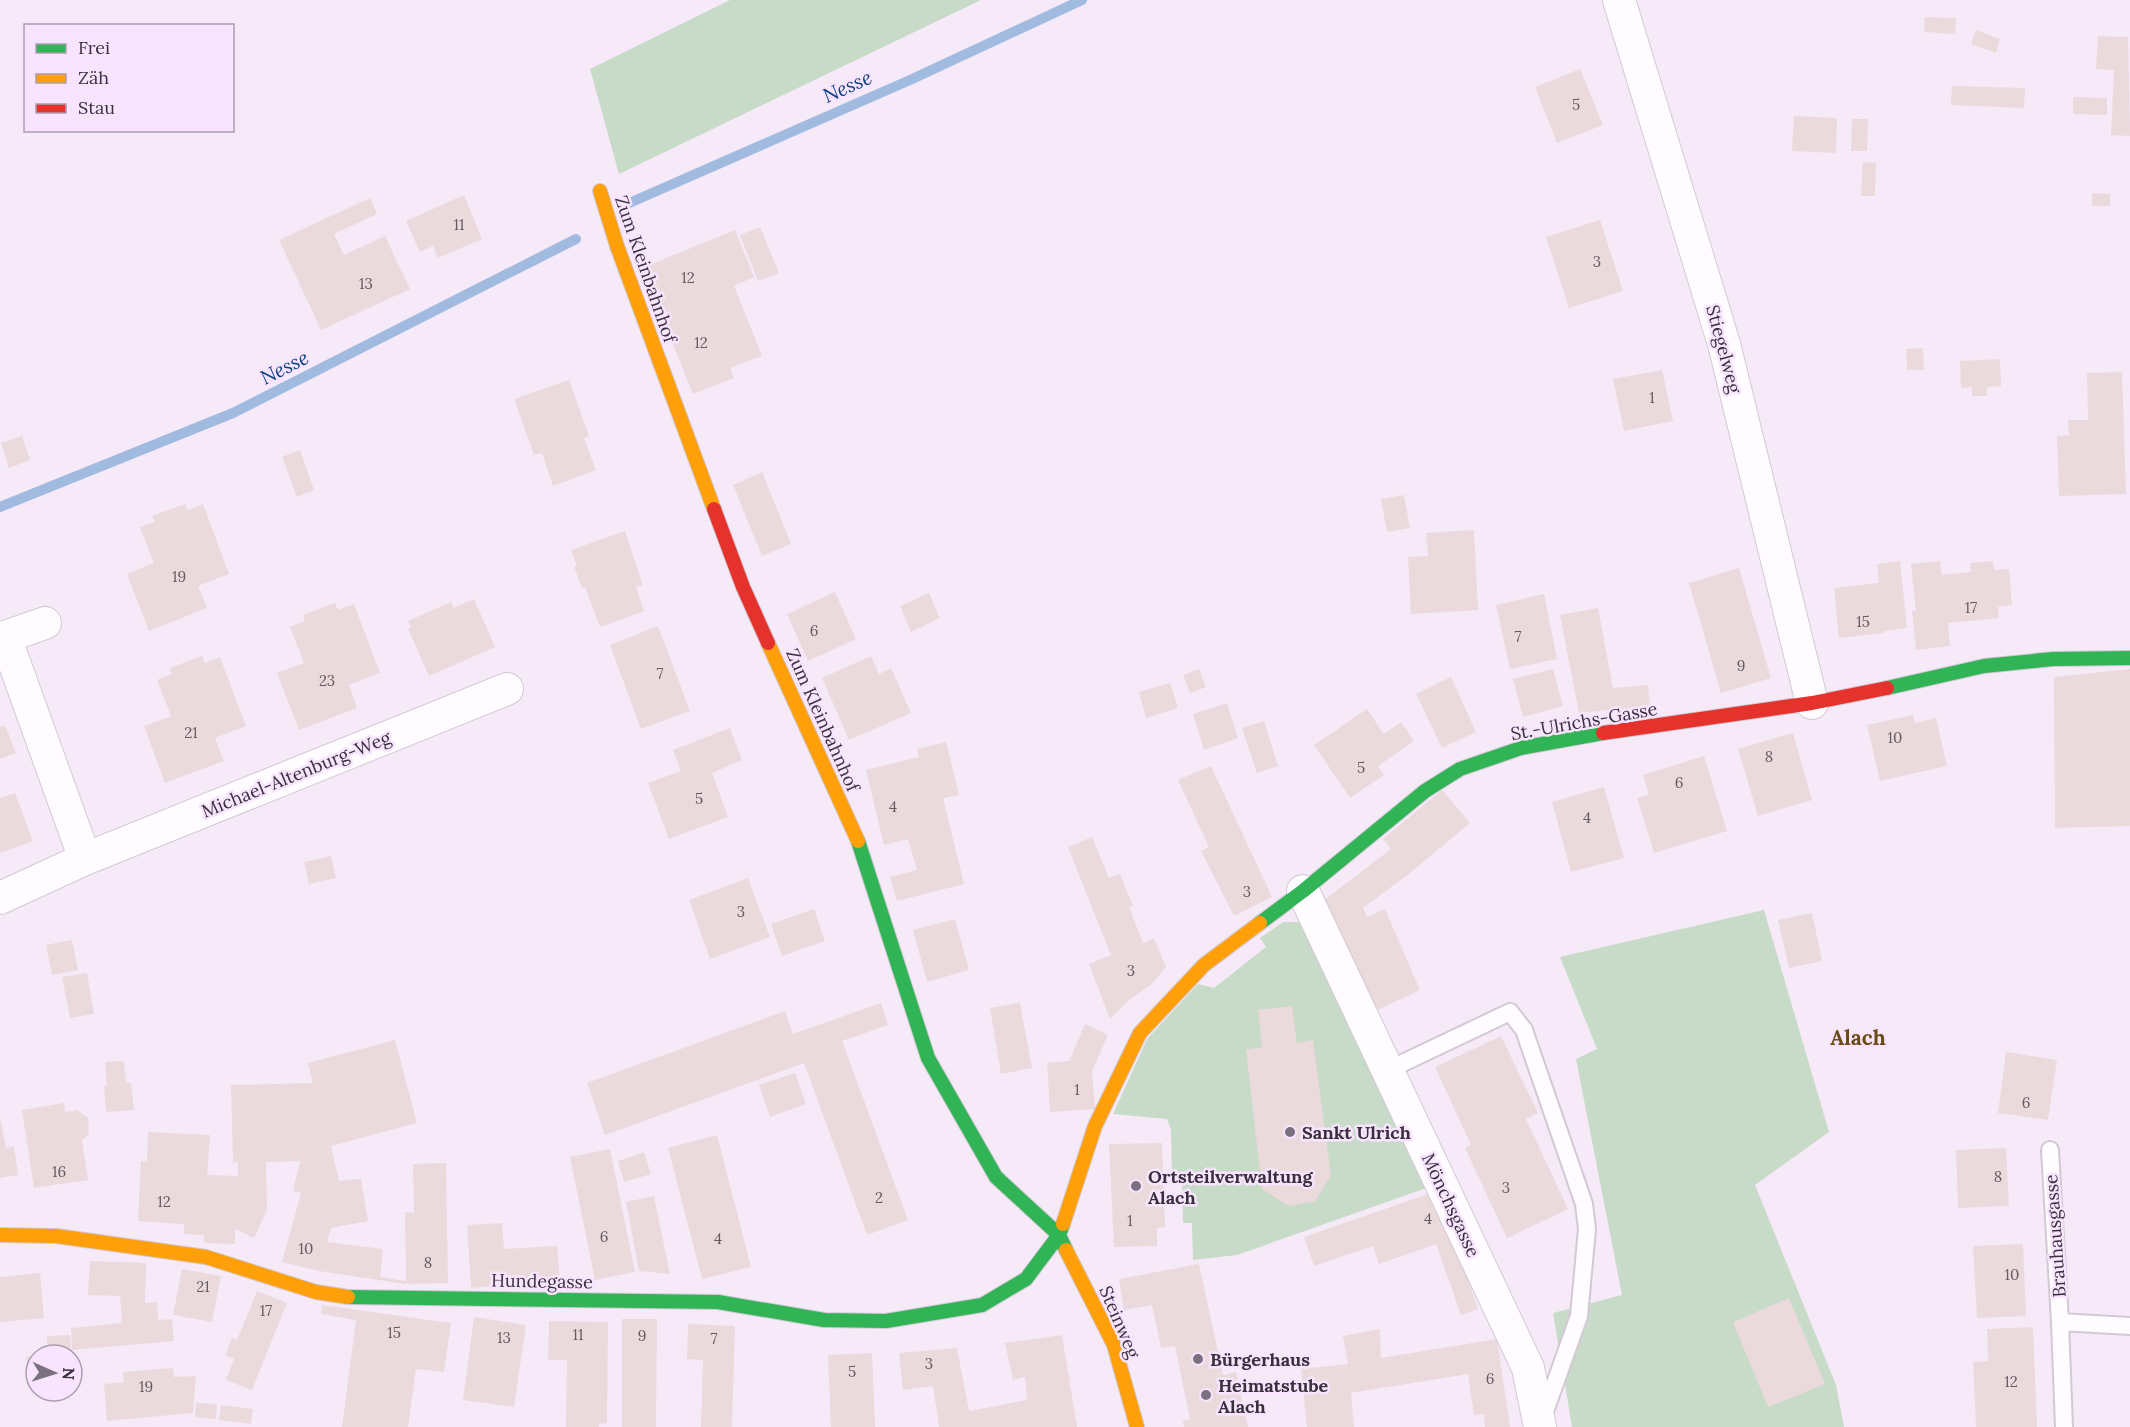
<svg xmlns="http://www.w3.org/2000/svg" width="2130" height="1427" font-family="Lora,serif">
  <rect width="100%" height="100%" fill="#f6eaf9"/>
  <!-- green -->
  <path fill="#c8dac8" d="M730 0H981L619 174 590 69Z
    M1764 910 1829 1132 1755 1185 1836 1385 1844 1427H1572L1553 1313 1622 1295 1576 1059 1597 1049 1560 957Z
    M1283 922H1303L1435 1185 1237 1255 1193 1260 1192 1223H1183L1182 1181 1172 1174 1171 1130 1167 1119 1113 1114 1147 1039 1198 984 1214 988 1266 947 1260 938Z"/>
  <g fill="none" stroke-linecap="round" stroke-linejoin="round">
    <!-- stream -->
    <path stroke="#a1bae0" stroke-width="10" d="M627 204 910 80 1082 0
      M0 507 233 413 576 239"/>
  </g>
  <!-- building -->
  <path fill="#eadadc" d="M1925 17 1956 18 1955 34 1924 32Z
    M1976 30 2000 39 1996 53 1971 44Z
    M2098 36 2128 37 2130 136 2111 135 2114 70 2096 69Z
    M1580 69 1603 125 1557 143 1535 87Z
    M1952 86 2025 88 2024 108 1951 105Z
    M2073 97 2107 98V115L2073 114Z
    M1794 116 1837 118 1836 153 1792 151Z
    M1852 119H1868L1867 151H1851Z
    M1863 162 1876 163 1875 196H1861Z
    M2092 193 2110 194V206H2092Z
    M464 195 482 239 438 258 433 246 420 252 406 221Z
    M370 198 377 214 334 234 344 255 385 236 410 289 321 330 279 240Z
    M1600 220 1623 291 1569 308 1546 237Z
    M760 227 779 273 758 281 740 235Z
    M735 230 754 277 734 286 762 356 730 368 734 378 693 394 642 268Z
    M1923 348 1924 370H1907L1906 349Z
    M2000 359 2001 386 1987 387V396H1972V387L1961 388 1960 361Z
    M1662 370 1673 421 1624 431 1613 379Z
    M2122 372 2126 494 2059 496 2057 436 2069 435 2068 420H2088L2087 373Z
    M569 380 589 436 584 438 596 470 553 486 542 453 534 455 514 399Z
    M22 436 30 460 9 468 1 443Z
    M300 450 314 490 297 497 282 457Z
    M762 472 791 544 762 556 733 485Z
    M1404 495 1410 528 1387 532 1381 499Z
    M185 504 188 510 203 504 229 574 198 586 207 608 149 631 127 574 154 563 140 527 155 522 152 516Z
    M1474 530 1478 610 1411 614 1408 557 1428 556 1426 533Z
    M625 531 643 585 636 587 644 611 600 627 585 587 582 588 574 567 577 566 571 550Z
    M1900 561 1907 628 1885 631 1884 633 1839 638 1834 588 1879 583 1877 564Z
    M1940 561 1942 575 1971 572 1970 563 1993 561 1994 570 2009 569 2012 605 1998 607 1999 618 1948 623 1950 646 1916 650 1912 611H1916L1911 564Z
    M1739 568 1771 678 1721 693 1689 583Z
    M835 592 856 639 808 661 787 614Z
    M929 593 940 618 911 632 900 606Z
    M1544 594 1557 659 1510 669 1496 605Z
    M474 599 495 647 429 676 408 629 411 627 408 621 451 602 454 608Z
    M335 603 338 610 354 604 380 673 349 685 357 708 299 730 277 673 304 663 290 627 305 621 303 615Z
    M1598 608 1613 688 1648 685 1650 706 1579 713 1560 615Z
    M658 626 690 711 641 729 610 645Z
    M202 656 205 663 220 657 246 726 215 738 224 761 165 783 144 726 171 716 157 680 172 674 170 668Z
    M871 656 879 674 891 668 911 713 849 740 822 678Z
    M1199 669 1206 687 1190 693 1183 675Z
    M1553 669 1563 706 1523 717 1513 679Z
    M2130 669V826L2055 828 2054 677Z
    M1451 677 1476 732 1442 748 1416 694Z
    M1170 683 1178 708 1146 718 1139 692Z
    M1227 703 1238 738 1204 750 1193 714Z
    M1367 709 1384 734 1401 722 1414 741 1378 766 1384 775 1350 798 1314 745Z
    M1913 715 1915 723 1936 718 1947 766 1880 781 1867 725Z
    M1264 721 1278 766 1257 773 1242 728Z
    M5 725 16 753 0 759V727Z
    M730 728 742 760 712 773 728 817 669 839 648 783 681 771 673 750Z
    M1793 733 1812 800 1758 816 1738 749Z
    M946 742 959 795 943 798 964 884 897 901 890 877 917 870 908 839 884 845 866 770 919 757 917 749Z
    M1704 756 1727 831 1654 853 1637 798 1649 794 1643 775Z
    M1211 766 1272 897 1234 916 1201 851 1209 847 1178 780Z
    M1604 787 1624 858 1571 872 1552 802Z
    M1442 790 1470 823 1410 873 1363 908 1367 917 1385 909 1420 990 1376 1011 1324 900 1391 849 1383 839Z
    M15 793 33 841 0 853V798Z
    M1092 837 1109 878 1120 874 1133 906 1129 907 1143 943 1154 938 1166 967 1152 984 1129 1000 1110 1019 1089 964 1111 955 1068 847Z
    M331 856 336 878 309 884 304 862Z
    M748 878 770 937 710 959 689 900Z
    M814 909 825 941 782 956 771 924Z
    M1812 913 1822 961 1789 968 1778 920Z
    M955 919 969 970 927 982 913 930Z
    M72 940 78 970 52 975 46 945Z
    M87 973 94 1014 70 1018 62 977Z
    M881 1003 888 1025 842 1041 908 1220 867 1235 804 1063 605 1135 587 1083 785 1011 793 1034Z
    M1020 1003 1032 1068 1001 1074 990 1008Z
    M1292 1006 1297 1043 1313 1040 1331 1176 1315 1201 1289 1206 1262 1189 1246 1050 1262 1047 1258 1010Z
    M1085 1024 1108 1035 1092 1071 1095 1109 1050 1112 1047 1063 1069 1061Z
    M1501 1036 1538 1113 1526 1119 1568 1209 1507 1238 1465 1148 1471 1145 1435 1067Z
    M395 1040 417 1123 331 1146 339 1181 361 1179 368 1221 331 1228 327 1242 383 1249 380 1277 406 1281 405 1212 414 1213 413 1164 446 1163 448 1283 405 1284 319 1271 282 1262 301 1193 293 1191 300 1161 266 1162 267 1210 254 1238 235 1229V1244L204 1243V1235L184 1234V1224L138 1221 141 1161 147 1162 148 1132 210 1135 207 1175 238 1176V1162L233 1163 231 1085 313 1083 308 1063Z
    M2006 1052 2057 1060 2048 1120 1998 1113Z
    M124 1061 126 1083H131L134 1110 106 1112 104 1086 107 1085 105 1062Z
    M795 1073 806 1104 770 1117 759 1085Z
    M64 1103 65 1112 77 1110 88 1118 89 1133 82 1141 88 1180 34 1188 22 1110Z
    M0 1117 6 1148 14 1146 18 1175 0 1178Z
    M717 1135 751 1267 702 1279 668 1148Z
    M1162 1143 1165 1227 1157 1228V1246L1114 1247 1109 1144Z
    M2006 1148 2009 1206 1958 1208 1956 1150Z
    M610 1149 635 1272 595 1280 570 1157Z
    M644 1152 651 1174 624 1182 618 1161Z
    M1437 1191 1478 1309 1461 1315 1436 1244 1379 1264 1373 1246 1314 1266 1304 1237Z
    M654 1196 663 1240 670 1274 639 1271 626 1202Z
    M502 1223 504 1249 557 1246 560 1281 471 1288 467 1225Z
    M2023 1244 2026 1316 1977 1318 1973 1246Z
    M90 1261 146 1263 145 1303 157 1302 158 1320 172 1319 174 1341 72 1350 71 1328 122 1323 120 1296 88 1295Z
    M1199 1264 1223 1375 1236 1372 1248 1427H1184L1183 1421 1190 1419 1175 1346 1161 1348 1152 1305 1124 1310 1119 1279Z
    M182 1269 221 1276 212 1322 173 1315Z
    M40 1273 44 1318 0 1322V1277Z
    M257 1291 287 1303 252 1390 226 1380 234 1359 225 1355 232 1338 237 1340Z
    M1789 1298 1825 1384 1768 1407 1733 1322Z
    M322 1305 451 1323 444 1372 416 1369 408 1427H342L356 1320 321 1314Z
    M474 1317 526 1325 514 1407 463 1400Z
    M622 1319H657L656 1427H622Z
    M549 1321 608 1322 607 1424 599 1423V1427H566L567 1360H548Z
    M688 1324 735 1326 732 1427H701L703 1360 687 1359Z
    M2033 1327 2037 1427H1976L1973 1362 1988 1361 1987 1329Z
    M1380 1329 1381 1358 1497 1339 1510 1427H1485L1484 1414 1474 1415 1468 1374 1351 1393 1354 1427H1307L1301 1369 1348 1364 1343 1336Z
    M70 1335 71 1355H48L47 1336Z
    M1062 1335 1077 1427H939L933 1386 903 1390 899 1353 957 1348 969 1411 1027 1400 1025 1377 1013 1380 1005 1343Z
    M872 1353 875 1427H831L828 1355Z
    M36 1356V1387H31L26 1357Z
    M173 1368 174 1377 196 1376 193 1413 107 1421 104 1384 124 1382 123 1372Z
    M196 1403 217 1404 216 1419 195 1417Z
    M221 1405 253 1409 251 1424 219 1420Z"/>
  <g fill="none" stroke-linecap="round" stroke-linejoin="round">
    <defs>
      <path id="lane" d="M1388 1070 1510 1012 1524 1030 1584 1204 1587 1229 1579 1316 1543 1417
        M2050 1150 2060 1322 2064 1427
        M2060 1322 2130 1326"/>
      <path id="street" d="M1619 0 1724 344 1812 703
        M45 623 5 637 85 859
        M1303 891 1528 1368 1540 1427
        M0 898 85 859 507 689"/>
      <path id="fast" d="M1887 688 1984 666 2053 659 2130 658
        M858 841 928 1058 996 1177 1059 1235 1066 1250
        M1260 923 1303 891 1425 791 1460 769 1521 748 1603 733
        M348 1297 718 1302 824 1320 886 1321 982 1305 1026 1279 1059 1235 1063 1224"/>
      <path id="slow" d="M600 191 617 246 714 509
        M768 643 858 841
        M1063 1224 1095 1126 1140 1033 1204 965 1260 923
        M0 1235 56 1236 206 1257 316 1292 348 1297
        M1066 1250 1114 1345 1137 1427"/>
      <path id="jam" d="M714 509 743 587 768 643
        M1603 733 1812 703 1887 688"/>
    </defs>
    <!-- lane casing -->
    <use href="#lane" stroke="#d2c9d4" stroke-width="20"/>
    <!-- street casing -->
    <use href="#street" stroke="#d2c9d4" stroke-width="34"/>
    <!-- fast casing -->
    <use href="#fast" stroke="#d2c9d4" stroke-width="16"/>
    <!-- slow casing -->
    <use href="#slow" stroke="#d2c9d4" stroke-width="16"/>
    <!-- jam casing -->
    <use href="#jam" stroke="#d2c9d4" stroke-width="16"/>
    <!-- lane -->
    <use href="#lane" stroke="#fefcfe" stroke-width="16"/>
    <!-- street -->
    <use href="#street" stroke="#fefcfe" stroke-width="32"/>
    <!-- fast -->
    <use href="#fast" stroke="#30b455" stroke-width="14"/>
    <!-- slow -->
    <use href="#slow" stroke="#ff9f0a" stroke-width="14"/>
    <!-- jam -->
    <use href="#jam" stroke="#e5322d" stroke-width="14"/>
  </g>
  <!-- markers -->
  <g fill="#7a717e" stroke="#f9e4ff" stroke-width="2">
    <circle cx="1290" cy="1132" r="6"/>
    <circle cx="1136" cy="1186" r="6"/>
    <circle cx="1198" cy="1359" r="6"/>
    <circle cx="1206" cy="1395" r="6"/>
  </g>
  <g text-anchor="middle" dominant-baseline="central" stroke-width="5" stroke-linejoin="round" paint-order="stroke">
    <!-- number labels -->
    <g font-size="15" fill="#645a63">
      <text x="1576" y="104">5</text>
      <text x="459" y="224">11</text>
      <text x="1597" y="261">3</text>
      <text x="688" y="277">12</text>
      <text x="366" y="283">13</text>
      <text x="701" y="342">12</text>
      <text x="1652" y="397">1</text>
      <text x="179" y="576">19</text>
      <text x="1971" y="607">17</text>
      <text x="1863" y="621">15</text>
      <text x="814" y="630">6</text>
      <text x="1518" y="636">7</text>
      <text x="1741" y="665">9</text>
      <text x="660" y="673">7</text>
      <text x="327" y="680">23</text>
      <text x="191" y="732">21</text>
      <text x="1895" y="737">10</text>
      <text x="1769" y="756">8</text>
      <text x="1361" y="767">5</text>
      <text x="1679" y="782">6</text>
      <text x="699" y="798">5</text>
      <text x="893" y="806">4</text>
      <text x="1587" y="817">4</text>
      <text x="1247" y="891">3</text>
      <text x="741" y="911">3</text>
      <text x="1131" y="970">3</text>
      <text x="1077" y="1089">1</text>
      <text x="2026" y="1102">6</text>
      <text x="59" y="1171">16</text>
      <text x="1998" y="1176">8</text>
      <text x="1506" y="1187">3</text>
      <text x="879" y="1197">2</text>
      <text x="164" y="1201">12</text>
      <text x="1428" y="1218">4</text>
      <text x="1130" y="1220">1</text>
      <text x="604" y="1236">6</text>
      <text x="718" y="1238">4</text>
      <text x="306" y="1248">10</text>
      <text x="428" y="1262">8</text>
      <text x="2012" y="1274">10</text>
      <text x="203" y="1286">21</text>
      <text x="266" y="1310">17</text>
      <text x="394" y="1332">15</text>
      <text x="578" y="1334">11</text>
      <text x="642" y="1335">9</text>
      <text x="504" y="1337">13</text>
      <text x="714" y="1338">7</text>
      <text x="929" y="1363">3</text>
      <text x="852" y="1371">5</text>
      <text x="1490" y="1378">6</text>
      <text x="2011" y="1381">12</text>
      <text x="146" y="1386">19</text>
    </g>
    <!-- street labels -->
    <g font-size="18" fill="#38303b" stroke="#f9e4ff">
      <text transform="translate(646 269) rotate(71)">Zum Kleinbahnhof</text>
      <text transform="translate(1724 349) rotate(75)">Stiegelweg</text>
      <text transform="translate(823 720) rotate(66)">Zum Kleinbahnhof</text>
      <text transform="translate(1584 721) rotate(-10)">St.-Ulrichs-Gasse</text>
      <text transform="translate(296 774) rotate(-22)">Michael-Altenburg-Weg</text>
      <text transform="translate(1451 1205) rotate(65)">Mönchsgasse</text>
      <text transform="translate(2055 1236) rotate(-94)">Brauhausgasse</text>
      <text transform="translate(542 1281) rotate(1)">Hundegasse</text>
      <text transform="translate(1120 1322) rotate(67)">Steinweg</text>
    </g>
    <!-- poi labels -->
    <g font-size="18" font-weight="bold" fill="#38303b" stroke="#f9e4ff" text-anchor="start">
      <text x="1302" y="1132">Sankt Ulrich</text>
      <text x="1148" y="1176">Ortsteilverwaltung<tspan x="1148" dy="21">Alach</tspan></text>
      <text x="1210" y="1359">Bürgerhaus</text>
      <text x="1218" y="1385">Heimatstube<tspan x="1218" dy="21">Alach</tspan></text>
    </g>
    <!-- water labels -->
    <g font-size="20" font-style="italic" fill="#08427d" stroke="#f9e4ff">
      <text transform="translate(847 86) rotate(-24)">Nesse</text>
      <text transform="translate(284 367) rotate(-27)">Nesse</text>
    </g>
    <!-- quarter labels -->
    <g font-size="21" font-weight="bold" fill="#684c13" stroke="#f9e4ff">
      <text x="1858" y="1037">Alach</text>
    </g>
  </g>
  <!-- legend -->
  <rect x="24" y="24" width="210" height="108" fill="#f9e4ff" stroke="#ac9cb1" stroke-width="1.5"/>
  <rect x="36" y="44" width="30" height="9" fill="#30b455" stroke="#ac9cb1" stroke-width="1.5"/>
  <text x="78" y="54" font-size="18" fill="#38303b">Frei</text>
  <rect x="36" y="74" width="30" height="9" fill="#ff9f0a" stroke="#ac9cb1" stroke-width="1.5"/>
  <text x="78" y="84" font-size="18" fill="#38303b">Zäh</text>
  <rect x="36" y="104" width="30" height="9" fill="#e5322d" stroke="#ac9cb1" stroke-width="1.5"/>
  <text x="78" y="114" font-size="18" fill="#38303b">Stau</text>
  <!-- north arrow -->
  <g transform="translate(54 1373) rotate(93)"><circle r="28" fill="#f9e4ff" stroke="#ac9cb1" stroke-width="1.5"/>
  <path d="M0-4.5L10 22L0 15L-10 22Z" fill="#7a717e"/>
  <text y="-9" font-size="16" font-weight="bold" text-anchor="middle" fill="#38303b">N</text>
  </g>
</svg>
